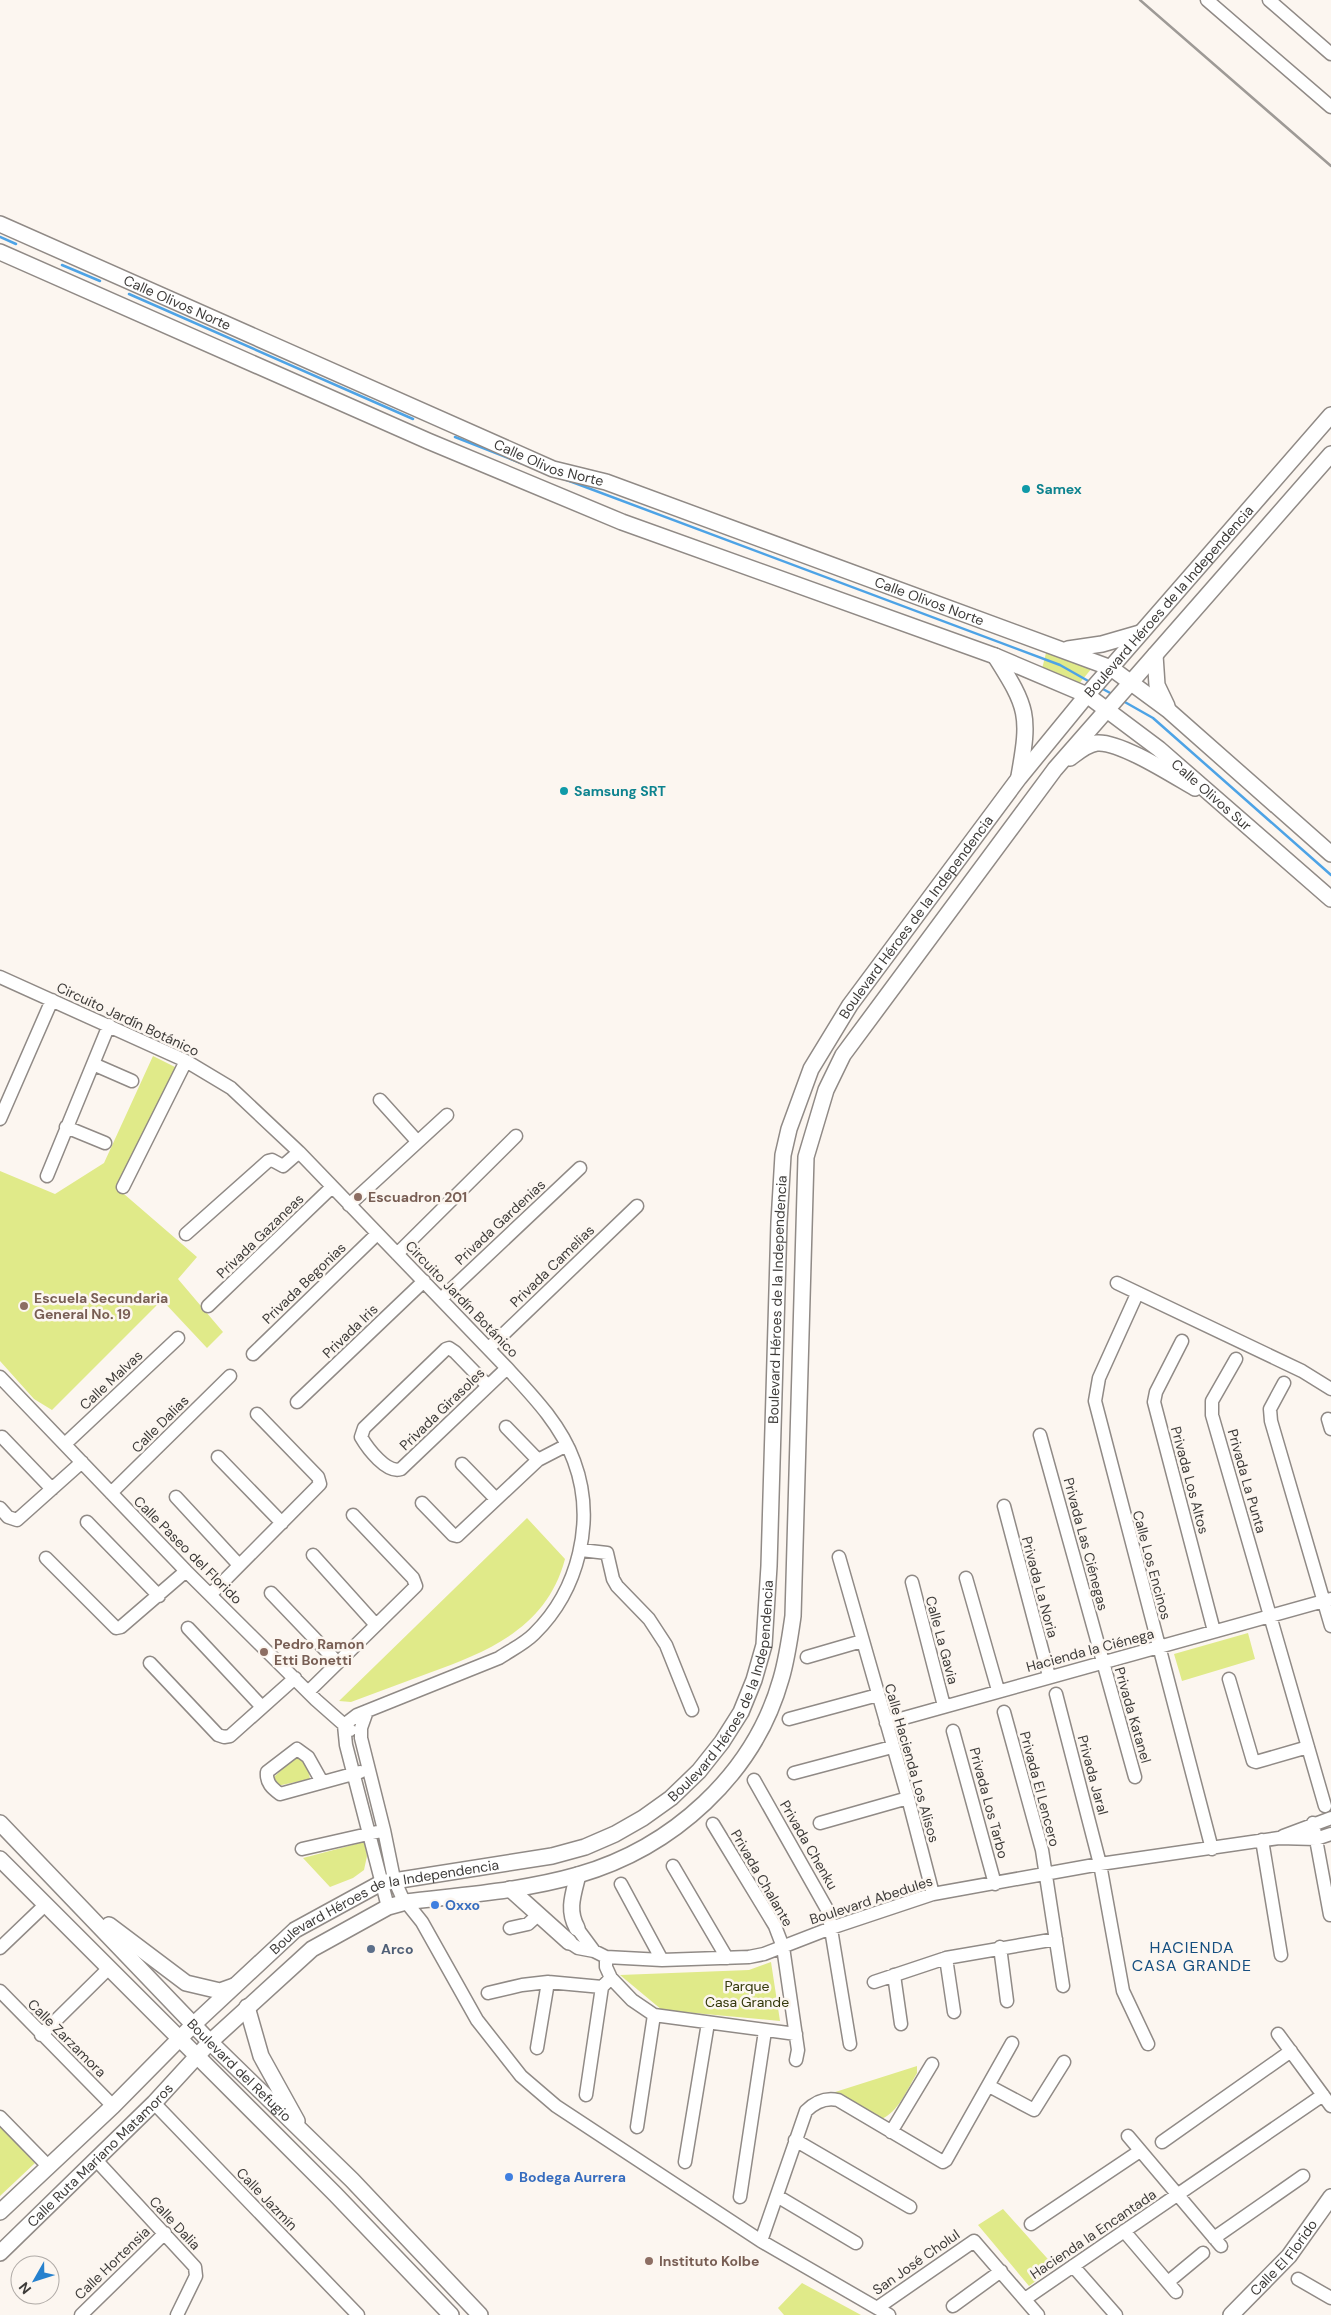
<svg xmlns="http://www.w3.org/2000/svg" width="1331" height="2315" font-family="'DM Sans',sans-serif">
  <rect width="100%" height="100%" fill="#fcf6f0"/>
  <!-- green -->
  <path fill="#e0ea89" d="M1047 649 1092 668 1078 685 1042 669Z
    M153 1056 179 1069 124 1194 197 1257 178 1279 223 1332 207 1348 162 1300 52 1410 34 1399 0 1361V1171L55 1194 104 1163Z
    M527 1518 565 1559C547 1627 490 1651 429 1673 403 1683 377 1692 351 1702L339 1701Z
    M1248 1633 1255 1659 1182 1681 1174 1654Z
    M298 1754 308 1768 310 1779 277 1786 273 1778Z
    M364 1842 367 1856 364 1870 353 1878 330 1887 303 1858Z
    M771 1962 780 2021 662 2010 620 1975 749 1970Z
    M917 2066V2073C908 2088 898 2113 881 2119L832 2093Z
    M0 2126 35 2163 0 2196Z
    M1003 2209 1055 2267 1029 2286 978 2225Z
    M802 2283 861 2315H784L778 2308Z"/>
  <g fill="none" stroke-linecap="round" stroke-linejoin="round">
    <!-- stream -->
    <path stroke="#4da3e6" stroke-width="2.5" d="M0 237 16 244
      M62 265 100 281
      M129 294 413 419
      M455 437 521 463
      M564 479 1060 665 1090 682
      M1101 688 1112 694
      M1123 701 1153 718 1331 875"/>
    <defs>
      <path id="minor" d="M1207 0 1331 107
        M1269 0 1331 54
        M0 977 186 1061 231 1088 299 1152 507 1368C533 1396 561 1425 574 1461 596 1520 579 1590 534 1634 524 1644 511 1650 499 1658L357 1715 344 1725 346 1745 388 1907
        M93 1064 132 1081
        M380 1100 417 1141
        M0 1119 52 1000
        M66 1127 105 1143
        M47 1176 109 1025
        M123 1187 186 1061
        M349 1205 447 1115
        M186 1234 268 1161 272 1160 283 1166 299 1152
        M397 1254 516 1136
        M1117 1283 1302 1371 1331 1389
        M1137 1294 1099 1378 1095 1401 1212 1849
        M441 1299 580 1168
        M208 1306 332 1187
        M1182 1341 1156 1392 1154 1402 1214 1631
        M489 1348 637 1206
        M253 1354 377 1234
        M1236 1359 1212 1401V1415L1325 1806
        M0 1377 186 1571 316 1700 350 1730
        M1284 1383 1270 1409 1271 1421 1331 1626
        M488 1386 455 1352 449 1348 446 1349 364 1428 361 1437C368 1449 387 1474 401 1469L507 1368
        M297 1402 424 1281
        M1328 1419 1331 1429
        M506 1427 538 1460
        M1040 1435 1135 1777
        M2 1437 52 1489
        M65 1444 178 1338
        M218 1457 282 1523
        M462 1464 496 1499
        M111 1493 230 1376
        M176 1497 239 1565
        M422 1503 453 1535 457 1536 538 1460 567 1445
        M1004 1506 1049 1676
        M0 1508 8 1517 17 1520 82 1462
        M87 1522 159 1596
        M581 1550 607 1553 613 1579 617 1586 649 1619 666 1645 692 1710
        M313 1555 376 1625
        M839 1557 908 1798 933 1894
        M46 1558 116 1628 121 1627 186 1571
        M966 1578 998 1690
        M912 1582 944 1706
        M271 1593 337 1662
        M211 1594 320 1484 318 1477 257 1414
        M188 1628 262 1707
        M807 1657 862 1641
        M150 1663 218 1735 224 1737 230 1736 295 1678
        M1229 1679 1253 1761 1256 1762 1308 1747
        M308 1692 416 1586 413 1578 353 1515
        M1056 1694 1100 1864 1123 1991 1148 2044
        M367 1711 361 1728V1738L384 1830 394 1879 402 1897 422 1922 477 2020 521 2076 556 2106 761 2241 889 2315
        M1004 1712 1042 1850 1063 1986
        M789 1719 878 1695
        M886 1723 1331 1599
        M953 1731 995 1884
        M794 1773 892 1747
        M754 1780 828 1911 850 2044
        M322 1782 308 1757 297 1749 267 1772C266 1783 272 1788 280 1794L360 1772
        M820 1823 908 1798
        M1313 1823 1330 1915
        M713 1824 775 1926 783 1947 798 2050 796 2060
        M1283 1836 1331 1818
        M1262 1840 1281 1955
        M302 1849 377 1832
        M673 1866 727 1958
        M621 1884 662 1960
        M510 1928 528 1924 539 1914
        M577 1928 594 1951
        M569 1942 578 1948 594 1951 606 1957 662 1960 749 1957 764 1954 831 1928 933 1894 1100 1864 1279 1838 1316 1839 1331 1834
        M1000 1947 1007 2001
        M0 1948 45 1905
        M606 1957V1967L611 1978 632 2000 654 2015 796 2034
        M946 1958 954 2012
        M894 1975 901 2024
        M874 1982 946 1958 1056 1939
        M0 1991 113 2106
        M488 1993 522 1985 548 1982 602 1987
        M1278 2034 1331 2106
        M41 2035 109 1968
        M537 2048 548 1982
        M989 2086 1034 2110 1064 2062
        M586 2095 602 1987 611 1978
        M154 2103 358 2315
        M0 2117 49 2167
        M637 2127 654 2015
        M891 2132 932 2064
        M1128 2136 1221 2246
        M795 2140 910 2207
        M1162 2142 1291 2051
        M97 2161 195 2267 196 2276 177 2315
        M685 2162 708 2023
        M777 2196 856 2243
        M740 2197 765 2031
        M1031 2224 1140 2151
        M1124 2231 1176 2292
        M1214 2238 1303 2176
        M761 2241 806 2111C815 2102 825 2097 838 2100L943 2162 946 2160 1012 2043
        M1073 2266 1116 2315
        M1298 2279 1331 2298
        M1168 2282 1203 2253
        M1025 2299 1323 2095
        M953 2306 1001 2271
        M877 2308 974 2241 1038 2315
        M81 2315 165 2233"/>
      <g id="major">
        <path id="s1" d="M0 224 553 469 606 482 1111 668 1168 710 1331 854"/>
        <path id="s2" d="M0 252 428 441 622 522 995 656 1087 695 1159 749 1331 899"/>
        <path d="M1068 649 1102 644 1140 633"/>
        <path d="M1155 655 1157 685 1167 706"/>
        <path d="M995 656C1028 708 1030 715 1019 776"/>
        <path d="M1070 758C1078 752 1087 744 1097 743 1120 741 1174 776 1195 788"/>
        <path id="s3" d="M0 1823 210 2042 352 2180 480 2315"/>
        <path d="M0 1859 335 2194 451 2315"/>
        <path d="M510 1889 569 1942"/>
        <path d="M109 1925 186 1983 220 1991 234 1986"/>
        <path d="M577 1928C567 1910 573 1895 578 1875"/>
        <path d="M247 2007 261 2056 297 2121"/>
        <path id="s4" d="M0 2212 113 2106 193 2025 295 1930 381 1883 552 1856 585 1847 615 1834 643 1818 671 1798 699 1771 722 1742 741 1712 754 1680 764 1645 769 1566 779 1222 783 1155 789 1129 811 1069 850 1005 1019 778 1087 695 1331 415"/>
        <path id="s5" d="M0 2253 154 2103 210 2042 312 1949 388 1907 406 1902C463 1895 522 1891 578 1875 672 1848 754 1775 781 1679 787 1659 790 1637 793 1616L806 1157 826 1090 843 1055 1055 769 1331 454"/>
        <path id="s6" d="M1231 2315 1289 2256 1331 2197"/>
      </g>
    </defs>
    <!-- minor casing -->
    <use href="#minor" stroke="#908a86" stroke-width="15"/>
    <!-- major casing -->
    <use href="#major" stroke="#908a86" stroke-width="18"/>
    <!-- minor -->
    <use href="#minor" stroke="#fff" stroke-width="12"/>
    <!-- major -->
    <use href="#major" stroke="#fff" stroke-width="15"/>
    <!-- rail -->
    <path stroke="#9e9a96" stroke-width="2.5" d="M1140 0 1331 166"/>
  </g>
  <!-- markers -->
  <g fill="#0f9aa8" stroke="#fcf6f0" stroke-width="2">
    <circle cx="1026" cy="489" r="5"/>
    <circle cx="564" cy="791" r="5"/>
  </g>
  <g fill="#8d6e63" stroke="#fcf6f0" stroke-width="2">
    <circle cx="358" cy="1197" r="5"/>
    <circle cx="24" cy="1306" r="5"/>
    <circle cx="264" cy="1652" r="5"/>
    <circle cx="649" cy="2261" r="5"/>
  </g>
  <g fill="#3f7fe0" stroke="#fcf6f0" stroke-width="2">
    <circle cx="435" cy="1905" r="5"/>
    <circle cx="509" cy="2177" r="5"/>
  </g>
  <circle fill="#5c6f8a" stroke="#fcf6f0" stroke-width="2" cx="371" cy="1949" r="5"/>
  <g text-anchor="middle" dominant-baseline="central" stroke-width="5" stroke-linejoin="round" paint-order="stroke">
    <!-- street labels -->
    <g font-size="14" fill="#3d3b39" stroke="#fcf6f0">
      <text stroke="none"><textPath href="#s1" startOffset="194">Calle Olivos Norte</textPath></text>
      <text stroke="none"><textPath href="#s1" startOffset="599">Calle Olivos Norte</textPath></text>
      <text stroke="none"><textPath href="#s1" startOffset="1004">Calle Olivos Norte</textPath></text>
      <text stroke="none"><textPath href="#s4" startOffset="2166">Boulevard Héroes de la Independencia</textPath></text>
      <text stroke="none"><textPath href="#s2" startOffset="1334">Calle Olivos Sur</textPath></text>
      <text stroke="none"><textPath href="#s4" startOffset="1761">Boulevard Héroes de la Independencia</textPath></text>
      <text transform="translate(128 1019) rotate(25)">Circuito Jardín Botánico</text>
      <text transform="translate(500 1222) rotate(-43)">Privada Gardenias</text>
      <text transform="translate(260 1236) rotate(-44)">Privada Gazaneas</text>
      <text transform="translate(552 1266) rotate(-44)">Privada Camelias</text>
      <text transform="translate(304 1283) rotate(-44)">Privada Begonias</text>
      <text transform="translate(462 1299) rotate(46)">Circuito Jardín Botánico</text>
      <text stroke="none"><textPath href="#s4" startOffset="1341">Boulevard Héroes de la Independencia</textPath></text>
      <text transform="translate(350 1331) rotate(-44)">Privada Iris</text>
      <text transform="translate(111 1380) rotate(-43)">Calle Malvas</text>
      <text transform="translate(442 1409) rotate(-44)">Privada Girasoles</text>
      <text transform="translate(160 1424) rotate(-45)">Calle Dalias</text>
      <text transform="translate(1190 1480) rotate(75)">Privada Los Altos</text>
      <text transform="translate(1247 1481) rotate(74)">Privada La Punta</text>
      <text transform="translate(1086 1544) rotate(75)">Privada Las Ciénegas</text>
      <text transform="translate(188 1550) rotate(45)">Calle Paseo del Florido</text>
      <text transform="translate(1152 1565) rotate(75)">Calle Los Encinos</text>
      <text transform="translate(1040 1587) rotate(75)">Privada La Noria</text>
      <text transform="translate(942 1640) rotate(75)">Calle La Gavia</text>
      <text transform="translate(1090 1650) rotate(-15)">Hacienda la Ciénega</text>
      <text stroke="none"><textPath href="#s4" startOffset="936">Boulevard Héroes de la Independencia</textPath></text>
      <text transform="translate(1133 1715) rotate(74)">Privada Katanel</text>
      <text transform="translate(912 1763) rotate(74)">Calle Hacienda Los Alisos</text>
      <text transform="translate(1093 1775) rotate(75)">Privada Jaral</text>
      <text transform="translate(1040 1789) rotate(75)">Privada El Lencero</text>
      <text transform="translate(989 1803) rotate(75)">Privada Los Tarbo</text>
      <text transform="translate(809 1845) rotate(60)">Privada Chenku</text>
      <text transform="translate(762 1878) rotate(60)">Privada Chalante</text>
      <text transform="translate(871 1900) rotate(-18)">Boulevard Abedules</text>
      <text stroke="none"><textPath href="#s4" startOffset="501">Boulevard Héroes de la Independencia</textPath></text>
      <text transform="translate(67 2038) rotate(45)">Calle Zarzamora</text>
      <text stroke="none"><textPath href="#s3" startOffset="344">Boulevard del Refugio</textPath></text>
      <text stroke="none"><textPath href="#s5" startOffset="140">Calle Ruta Mariano Matamoros</textPath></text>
      <text transform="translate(267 2199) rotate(46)">Calle Jazmín</text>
      <text transform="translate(175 2223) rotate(47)">Calle Dalia</text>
      <text transform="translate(1093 2234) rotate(-34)">Hacienda la Encantada</text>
      <text stroke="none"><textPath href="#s6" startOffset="78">Calle El Florido</textPath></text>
      <text transform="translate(916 2262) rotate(-35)">San José Cholul</text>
      <text transform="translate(112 2263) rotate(-44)">Calle Hortensia</text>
    </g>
    <!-- culture labels -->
    <g font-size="14" font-weight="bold" fill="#0d838f" stroke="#fcf6f0" text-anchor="start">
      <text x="1036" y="489">Samex</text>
      <text x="574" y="791">Samsung SRT</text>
    </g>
    <!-- education labels -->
    <g font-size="14" font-weight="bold" fill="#785e54" stroke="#fcf6f0" text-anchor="start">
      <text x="368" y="1197">Escuadron 201</text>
      <text x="34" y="1298">Escuela Secundaria<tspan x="34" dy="16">General No. 19</tspan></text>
      <text x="274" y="1644">Pedro Ramon<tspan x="274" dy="16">Etti Bonetti</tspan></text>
      <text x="659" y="2261">Instituto Kolbe</text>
    </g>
    <!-- shop labels -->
    <g font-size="14" font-weight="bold" fill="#366cbe" stroke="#fcf6f0" text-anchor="start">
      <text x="445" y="1905">Oxxo</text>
      <text x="519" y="2177">Bodega Aurrera</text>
    </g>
    <!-- service labels -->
    <g font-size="14" font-weight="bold" fill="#4e5e75" stroke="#fcf6f0" text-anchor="start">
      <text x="381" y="1949">Arco</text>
    </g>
    <!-- park labels -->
    <g font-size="14" fill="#35390c" stroke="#fcf6f0">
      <text x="747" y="1986">Parque<tspan x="747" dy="16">Casa Grande</tspan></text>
    </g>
    <!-- quarter labels -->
    <g font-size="16" letter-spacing="1" fill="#164f80" stroke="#fcf6f0">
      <text x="1192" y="1947">HACIENDA<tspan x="1192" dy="18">CASA GRANDE</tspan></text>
    </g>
  </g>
  <!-- north arrow -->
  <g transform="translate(35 2280) rotate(231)"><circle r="24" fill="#fcf6f0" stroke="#b0aba7"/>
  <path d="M0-4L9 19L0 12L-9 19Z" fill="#2681ce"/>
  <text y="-8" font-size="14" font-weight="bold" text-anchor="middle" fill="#3d3b39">N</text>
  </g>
</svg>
